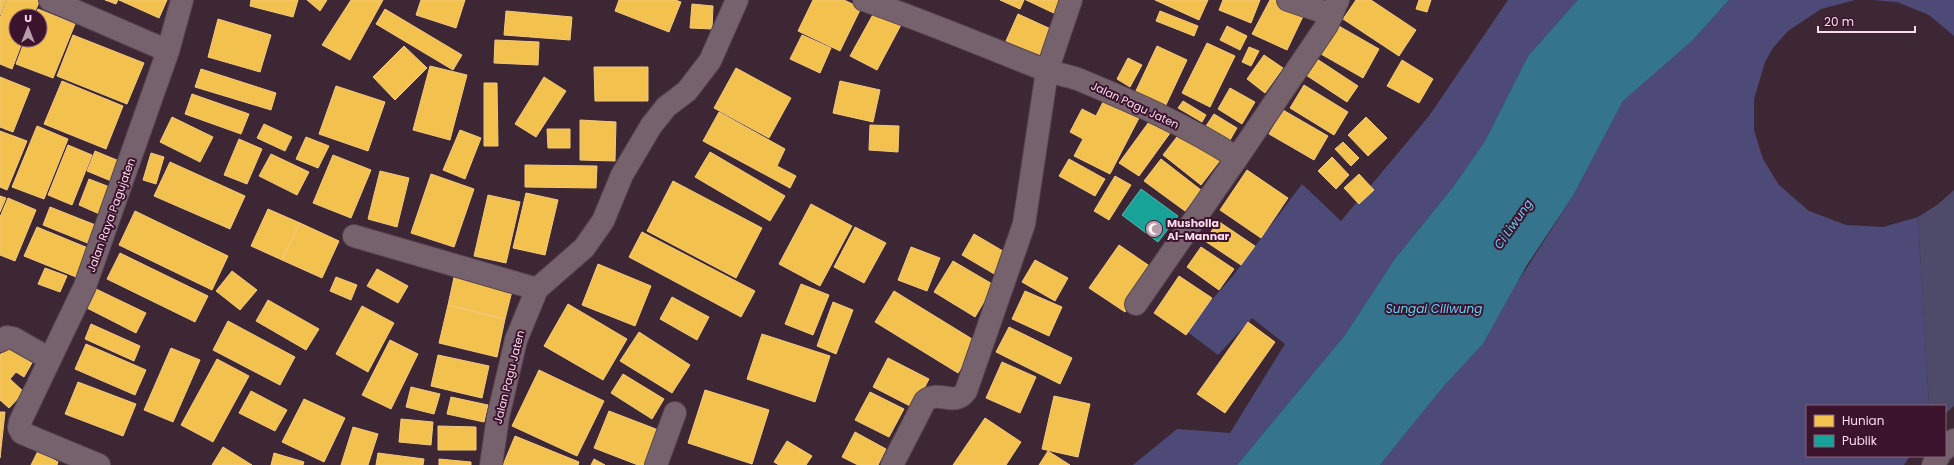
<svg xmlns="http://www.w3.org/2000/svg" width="1954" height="465" font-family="Poppins,sans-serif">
  <rect width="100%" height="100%" fill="#3d2735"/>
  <!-- green -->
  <path fill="#4e4b6a" d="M1954 190V406L1945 414V406H1929L1918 217 1937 205Z"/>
  <!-- forest -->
  <path fill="#4e4a78" d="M1508 0H1579L1528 56 1485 141 1453 187 1394 260 1345 335 1237 465H1133L1177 429 1230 433 1285 344 1252 318 1218 355 1185 330 1232 277 1302 184 1341 221 1429 116Z
    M1729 0H1855L1821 9 1788 31 1773 48 1765 62 1754 99V130L1763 159 1779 185 1809 211 1846 225 1883 227 1918 217 1929 406H1807V456H1910L1904 465H1380L1444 386 1483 344 1517 283 1573 196 1623 101 1695 38Z
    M1872 0H1954V36L1929 15 1897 2Z"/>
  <!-- water -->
  <path fill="#34748d" d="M1578 0H1729L1693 40 1623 101 1573 196 1527 265 1483 344 1444 386 1380 465H1237L1345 335 1394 260 1453 187 1485 141 1528 56Z"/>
  <!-- homes -->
  <path fill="#f2c14e" stroke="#f4c97d" d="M0 0H6L0 15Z
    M7 0H40L33 16H16V40H23L12 69 0 64V18Z
    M105 0H118L116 4Z
    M119 0H167L159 18Z
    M251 0H298L293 17 250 6Z
    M307 0H327L320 11Z
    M351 0H383L350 60 322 45Z
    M421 0H465L456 28 416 15Z
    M619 0H675L681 2 669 32 615 11Z
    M813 0H844L861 8 840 51 798 31Z
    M1000 0H1024L1020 9Z
    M1026 0H1067L1060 16Z
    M1155 0H1208L1199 20Z
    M1223 0H1260L1251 23 1219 10Z
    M1270 0H1279L1306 10 1287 50 1252 34Z
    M1356 0H1371L1416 30 1399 56 1343 19Z
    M1419 0H1431L1427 12 1416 9Z
    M692 4 713 6 712 29 690 28Z
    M38 9 75 24 53 78 16 64 25 40H40V16H35Z
    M385 9 462 55 453 70 376 24Z
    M876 9 902 23 877 70 850 56Z
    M506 11 572 17 570 40 504 35Z
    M1160 11 1198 26 1194 36 1156 21Z
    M1018 14 1053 30 1041 57 1006 41Z
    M218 19 271 35 260 72 208 57Z
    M1337 25 1379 49 1363 78 1321 54Z
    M1227 26 1247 36 1240 50 1220 40Z
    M73 35 144 63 127 104 57 76Z
    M802 35 831 48 820 73 790 59Z
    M495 40 539 42 538 65 494 63Z
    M1207 43 1235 56 1210 107 1182 93Z
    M404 46 427 68 395 100 373 77Z
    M1157 46 1187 60 1164 109 1134 95Z
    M1249 47 1259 51 1251 66 1242 62Z
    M1264 55 1283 68 1265 93 1247 79Z
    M1128 58 1142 65 1130 87 1117 79Z
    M1317 59 1358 86 1347 102 1306 75Z
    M1402 60 1433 79 1419 103 1387 86Z
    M430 66 467 75 450 140 413 130Z
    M594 67H648V101H595Z
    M736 68 791 98 769 138 714 108Z
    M201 69 276 93 271 110 195 87Z
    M0 77 30 89 13 132 0 127Z
    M544 77 566 91 536 137 515 124Z
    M62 81 123 106 106 149 44 124Z
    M840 81 880 90 873 122 833 113Z
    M484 83H497L498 146H484Z
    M1304 85 1348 112 1334 135 1290 108Z
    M336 86 385 102 368 151 319 134Z
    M1230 88 1255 102 1242 124 1218 109Z
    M192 94 249 114 241 134 185 114Z
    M1106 96 1141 114 1110 174 1074 156 1083 139 1070 132 1082 109 1096 116Z
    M1183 101 1206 115 1202 122 1178 108Z
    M1283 110 1328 136 1314 160 1269 134Z
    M719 112 785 149 777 166 796 176 790 188 703 141Z
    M1214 114 1237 128 1230 140 1206 126Z
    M1154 115 1173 129 1139 176 1119 163Z
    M172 117 213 137 200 162 160 142Z
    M1366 117 1387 138 1368 156 1348 135Z
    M580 120 616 122 615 161 580 160Z
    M264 124 292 137 285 151 257 138Z
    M870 125 899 126 898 152 869 150Z
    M37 126 68 139 44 199 12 187Z
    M547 129H570V148H548Z
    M1183 129 1221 159 1201 185 1163 155Z
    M460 130 481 138 465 179 443 170Z
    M0 131 27 141 7 190 0 187Z
    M306 137 329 146 318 168 296 159Z
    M239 139 262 149 247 184 224 175Z
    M1343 142 1359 158 1351 166 1335 149Z
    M68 145 92 155 72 205 48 195Z
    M95 151 124 163 116 183 87 171Z
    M710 152 785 196 770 221 695 177Z
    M151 153 164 157 156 184 143 180Z
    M271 154 309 172 297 195 259 176Z
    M333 155 371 170 351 218 313 203Z
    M1332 157 1349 175 1336 189 1318 171Z
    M1069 159 1105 179 1095 196 1059 176Z
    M1161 159 1201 190 1185 211 1144 181Z
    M170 162 245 196 230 229 154 196Z
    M525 165 597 166 596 188 525 187Z
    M1247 170 1288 198 1261 238 1220 210Z
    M380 171 409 178 397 227 368 219Z
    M431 174 474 189 454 247 411 233Z
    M1359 174 1374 190 1359 204 1344 188Z
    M1115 176 1131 185 1109 220 1094 211Z
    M89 179 115 189 104 216 79 205Z
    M673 181 762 228 736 278 647 231Z
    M526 193 558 200 545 255 513 248Z
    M488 195 520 202 506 263 474 256Z
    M0 196 6 198 0 212Z
    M8 198 36 210 15 261 0 255V217Z
    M811 204 852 226 820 286 779 264Z
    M50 207 98 226 90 244 43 225Z
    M268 209 300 223 282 260 251 246Z
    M135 211 228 256 212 290 119 245Z
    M1218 221 1255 246 1241 265 1205 241Z
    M300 223 339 241 322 278 282 260Z
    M37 227 88 248 76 277 24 256Z
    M855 227 886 243 864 283 834 267Z
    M642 232 755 291 741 317 629 257Z
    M974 234 1008 254 996 275 962 255Z
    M1119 245 1154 269 1125 312 1089 288Z
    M911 247 940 258 927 291 898 280Z
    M1201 247 1234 269 1219 290 1187 267Z
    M120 253 208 296 195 322 107 279Z
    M1035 260 1068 278 1055 301 1022 282Z
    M953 261 994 285 975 317 934 292Z
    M598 264 651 286 635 326 582 305Z
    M45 268 67 276 60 292 38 284Z
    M377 269 408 286 398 303 367 286Z
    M232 271 257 290 240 310 216 291Z
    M455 273 513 287 505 319 448 305Z
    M1179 276 1212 298 1186 335 1154 313Z
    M336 277 357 285 351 300 330 291Z
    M801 284 829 295 813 335 785 324Z
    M96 289 146 313 136 333 87 308Z
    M894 291 977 342 958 373 875 322Z
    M1025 291 1062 307 1049 336 1012 319Z
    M672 297 709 317 697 340 660 319Z
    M268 300 319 329 306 350 256 321Z
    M833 302 853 310 836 354 817 346Z
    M568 304 627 339 603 380 544 346Z
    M448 305 505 319 497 357 439 343Z
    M362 306 394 323 368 372 336 354Z
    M228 321 295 357 280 385 213 350Z
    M1248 322 1275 342 1225 413 1197 394Z
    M91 324 140 346 134 361 85 339Z
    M1009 327 1072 358 1060 384 996 352Z
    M639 332 690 365 672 393 620 361Z
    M762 334 830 356 815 402 747 379Z
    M14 340 37 354 24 377 16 372 10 379 24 392 9 408 0 400V355Z
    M390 340 418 354 391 409 362 395Z
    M86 344 146 370 135 395 75 369Z
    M171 348 200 360 173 422 144 410Z
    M438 355 489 366 482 398 431 386Z
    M888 358 929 379 914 408 873 387Z
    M217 359 249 376 213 442 181 425Z
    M1002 362 1036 377 1020 413 986 398Z
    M539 370 604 401 577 456 512 426Z
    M623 374 664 399 652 419 611 393Z
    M78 382 136 404 123 436 65 414Z
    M411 387 440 394 434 414 406 407Z
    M705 390 769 410 752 464 688 443Z
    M251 391 287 410 275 431 239 413Z
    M870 392 904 409 889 437 855 420Z
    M1054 396 1090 404 1078 457 1042 449Z
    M451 397 488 405 484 422 447 414Z
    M304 399 345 418 324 462 282 442Z
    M609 411 661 431 647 465H638L594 448Z
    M0 412H5L0 458Z
    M985 418 1021 442 1006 465H953Z
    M401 419 433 422 431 445 399 442Z
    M438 426 476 427V450H438Z
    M353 427 378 434 368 465H341Z
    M855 432 886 449 878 465H858L842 457Z
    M515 436 579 462 578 465H503Z
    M787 441 812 456 806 465H779L774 462Z
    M223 447 252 465H212Z
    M38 451 58 462 57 465H31Z
    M1048 451 1070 465H1039Z
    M274 453 304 462 303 465H271Z
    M378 453 424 459 423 465H376Z
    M439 459 471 462V465H439Z
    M594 459 605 465H591Z"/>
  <!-- public -->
  <path fill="#17a398" stroke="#5ab4b1" d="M1141 189 1178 216 1158 242 1122 215Z"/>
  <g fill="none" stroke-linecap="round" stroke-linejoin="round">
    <defs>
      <path id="minor" d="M50 0 168 51
        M864 0C925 21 984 46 1045 70 1056 74 1068 75 1080 80 1133 102 1188 126 1237 158L1136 304
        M1288 0 1332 15
        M1237 158 1327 25 1338 0
        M354 236 537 289
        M0 341 7 337 13 338 50 359
        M99 465 22 433 19 428 20 422 85 286 168 51 182 0
        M491 465 498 417 516 340 537 289 584 248 603 221 622 175 651 126 666 107 687 91 710 61 737 0
        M656 465 675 413
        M892 465 925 401C940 389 954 408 966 391L1024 224 1047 71 1071 0"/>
      <path id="tertiary" d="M1945 449 1954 440
        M1933 465 1939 456"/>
    </defs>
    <!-- minor casing -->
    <use href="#minor" stroke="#594551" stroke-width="24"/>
    <!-- tertiary casing -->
    <use href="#tertiary" stroke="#594551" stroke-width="24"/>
    <!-- minor -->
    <use href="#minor" stroke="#75626d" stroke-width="22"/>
    <!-- tertiary -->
    <use href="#tertiary" stroke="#75626d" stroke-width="22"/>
  </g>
  <!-- icons -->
  <defs>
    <symbol id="mosque-disc" viewBox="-11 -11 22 22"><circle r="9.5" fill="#b79dab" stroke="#3c132d"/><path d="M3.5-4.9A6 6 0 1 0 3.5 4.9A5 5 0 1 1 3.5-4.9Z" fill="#fff"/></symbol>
  </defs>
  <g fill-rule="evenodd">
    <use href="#mosque-disc" x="1144" y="219" width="20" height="20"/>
  </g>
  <g text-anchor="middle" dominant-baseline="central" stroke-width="4" stroke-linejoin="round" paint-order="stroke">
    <!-- street labels -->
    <g font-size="11" fill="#f8dceb" stroke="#3c132d">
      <text transform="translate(1135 105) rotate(25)">Jalan Pagu Jaten</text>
      <text transform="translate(111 215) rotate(-70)">Jalan Raya Pagujaten</text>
      <text transform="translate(509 377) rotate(-76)">Jalan Pagu Jaten</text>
    </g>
    <!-- poi labels -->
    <g font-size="11" font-weight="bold" fill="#f8dceb" stroke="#3c132d" text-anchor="start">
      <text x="1167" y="223">Musholla<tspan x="1167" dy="13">Al-Mannar</tspan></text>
    </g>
    <!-- water labels -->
    <g font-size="12" font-style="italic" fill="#66d0f7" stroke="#3c132d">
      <text transform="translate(1513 224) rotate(-55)">Ci Liwung</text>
      <text x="1434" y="308">Sungai Ciliwung</text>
    </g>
  </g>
  <!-- legend -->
  <rect x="1806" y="405" width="140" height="52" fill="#3c132d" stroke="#876379"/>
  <rect x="1814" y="415" width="20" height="12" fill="#f2c14e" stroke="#876379"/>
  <text x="1842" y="425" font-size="12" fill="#f8dceb">Hunian</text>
  <rect x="1814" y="435" width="20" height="12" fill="#17a398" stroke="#876379"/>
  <text x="1842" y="445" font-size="12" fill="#f8dceb">Publik</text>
  <!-- north arrow -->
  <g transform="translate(28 28)"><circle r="19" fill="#3c132d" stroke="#876379"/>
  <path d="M0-3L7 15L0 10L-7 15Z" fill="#b79dab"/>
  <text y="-6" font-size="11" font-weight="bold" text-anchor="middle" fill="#f8dceb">U</text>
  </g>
  <!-- scale -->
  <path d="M1818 26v6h97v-6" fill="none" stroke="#f8dceb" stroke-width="2"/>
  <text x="1824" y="26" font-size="12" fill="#f8dceb" stroke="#3c132d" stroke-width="3" paint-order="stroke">20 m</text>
</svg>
